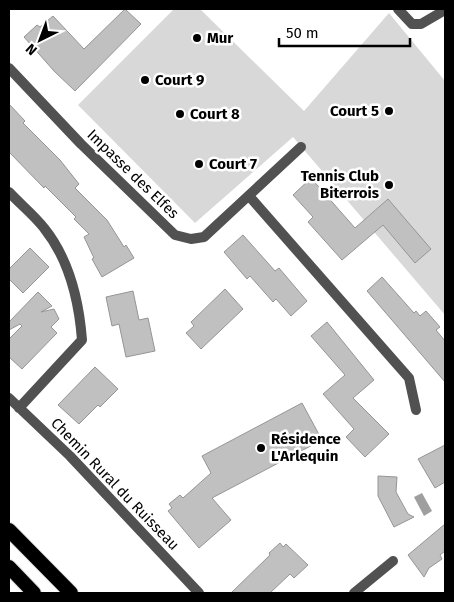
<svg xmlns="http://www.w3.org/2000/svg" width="454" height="602" font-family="'Fira Sans',sans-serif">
  <rect width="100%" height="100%" fill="#fff"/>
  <!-- green -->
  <path fill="#d8d8d8" d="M174 9H200L304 111 389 13 445 81V315L293 137 195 223 78 105Z"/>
  <!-- water -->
  <path fill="#9f9f9f" d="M422 493 432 511 424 516 414 497Z"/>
  <!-- building -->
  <path fill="#c0c0c0" stroke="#959595" d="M125 9 141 24 75 91 54 71 24 37 37 25 40 27 53 16 84 49Z
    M9 104 25 121 23 123 60 160 79 184 75 188 107 220 124 247 126 245 134 258 102 277 92 259 94 258 84 237 89 234 74 219 76 217 45 186 44 188 9 152Z
    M311 178 355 228 388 199 431 249 415 263 383 225 342 260 308 222 313 217 293 195Z
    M243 235 275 271 279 268 307 301 291 316 276 299 273 302 250 276 247 279 224 252Z
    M30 248 49 267 23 293 9 279V269Z
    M382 277 414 313 416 311 420 316 426 311 440 327 436 330 445 341V382L367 291Z
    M225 289 243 309 201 349 186 333 194 326 191 322Z
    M133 291 139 320 148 318 155 351 126 357 119 324 112 326 106 297Z
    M38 292 52 306 41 312 54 309 59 319 51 327 57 333 22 369 9 357V339L22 326 20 324 9 330V322Z
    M327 322 374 380 353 398 389 434 365 457 346 437 354 429 323 394 345 375 311 336Z
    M95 367 118 389 100 407 98 405 79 424 58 405Z
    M302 403 322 440 212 498 231 520 199 548 168 511 172 508 169 504 180 495 183 498 211 473 202 456Z
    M445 445V482L435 488 418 459Z
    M378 476 397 477 396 492 408 514 414 517 394 527 378 496Z
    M445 524V551L440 555 442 559 429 568 424 577 408 555Z
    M280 543 283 547 286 544 308 565 294 578 290 574 270 593H231L270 555 269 553Z"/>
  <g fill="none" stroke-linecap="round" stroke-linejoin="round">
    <defs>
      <path id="trunk" d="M9 530 71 593
        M9 567 34 593"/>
    </defs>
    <!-- trunk casing -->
    <use href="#trunk" stroke="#dbdbdb" stroke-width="16"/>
    <!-- minor -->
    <path stroke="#515151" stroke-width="10" d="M398 9 412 24H421L445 10
      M9 68 81 144 175 235 191 239 204 237 301 147
      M9 192C20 204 34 215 44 228 69 259 79 301 82 340L19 408
      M249 196 409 378 416 410
      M9 398 70 456 199 593
      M354 593 393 561"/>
    <!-- trunk -->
    <use href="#trunk" stroke="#000" stroke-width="14"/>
  </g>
  <!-- markers -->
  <g fill="#000" stroke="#fff" stroke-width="2">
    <circle cx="197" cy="38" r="5"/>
    <circle cx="145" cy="80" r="5"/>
    <circle cx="389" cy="111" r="5"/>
    <circle cx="180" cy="114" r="5"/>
    <circle cx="199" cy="164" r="5"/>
    <circle cx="389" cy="185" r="5"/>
    <circle cx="261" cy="448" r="5"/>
  </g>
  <g text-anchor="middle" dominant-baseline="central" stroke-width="5" stroke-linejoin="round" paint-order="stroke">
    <!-- poi labels -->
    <g font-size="15" font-weight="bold" fill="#000" stroke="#fff" text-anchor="start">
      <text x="207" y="38">Mur</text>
      <text x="155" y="80">Court 9</text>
      <text x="379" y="111" text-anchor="end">Court 5</text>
      <text x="190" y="114">Court 8</text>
      <text x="209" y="164">Court 7</text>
      <text x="379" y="176" text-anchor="end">Tennis Club<tspan x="379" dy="17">Biterrois</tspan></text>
      <text x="271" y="439">Résidence<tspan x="271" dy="17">L'Arlequin</tspan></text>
    </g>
    <!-- street labels -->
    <g font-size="15" fill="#000" stroke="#fff">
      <text transform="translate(133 174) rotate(44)">Impasse des Elfes</text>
      <text transform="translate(115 484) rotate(46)">Chemin Rural du Ruisseau</text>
    </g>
  </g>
  <!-- border -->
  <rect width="454" height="602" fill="none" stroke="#000000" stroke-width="20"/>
  <!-- north arrow -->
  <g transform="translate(40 40) rotate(222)" stroke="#ffffff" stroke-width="4" paint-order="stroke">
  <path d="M0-4L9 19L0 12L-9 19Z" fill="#000000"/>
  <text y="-8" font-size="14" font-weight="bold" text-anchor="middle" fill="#000000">N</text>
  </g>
  <!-- scale -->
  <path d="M279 38v8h131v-8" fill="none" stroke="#000000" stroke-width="2.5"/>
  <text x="286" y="38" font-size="15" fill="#000000" stroke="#ffffff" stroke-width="4" paint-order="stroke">50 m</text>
</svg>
